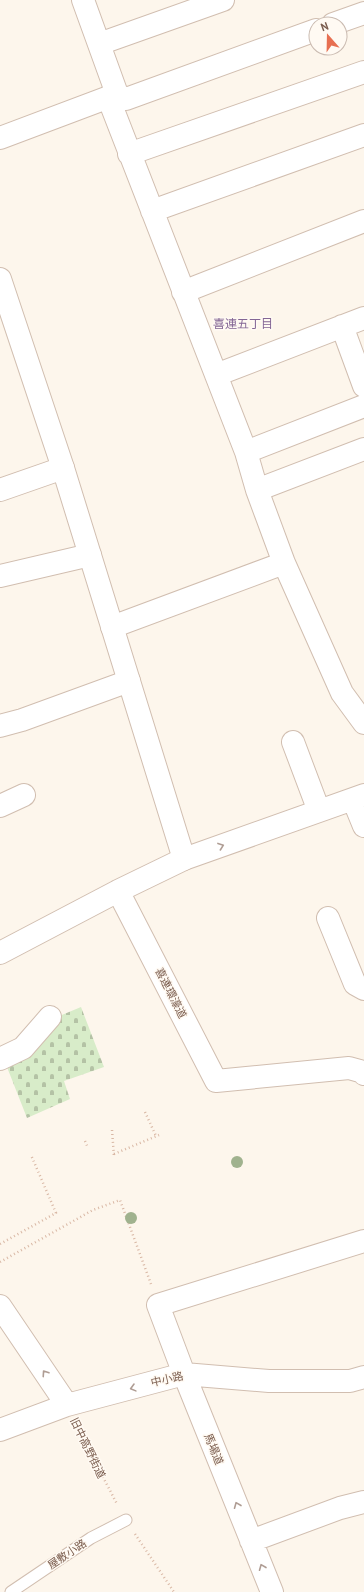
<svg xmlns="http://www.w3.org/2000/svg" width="364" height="1592" font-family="'PT Sans','Noto Sans JP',sans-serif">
  <defs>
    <pattern id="cemetery-stones" width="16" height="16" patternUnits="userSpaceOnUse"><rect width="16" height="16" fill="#d8ecc9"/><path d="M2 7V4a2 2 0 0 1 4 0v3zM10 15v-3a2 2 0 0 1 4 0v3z" fill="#b4c2a5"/></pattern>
  </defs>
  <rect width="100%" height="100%" fill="#fdf6ec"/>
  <!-- cemetery -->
  <path fill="url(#cemetery-stones)" d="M81 1007 104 1067 64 1081 70 1099 27 1118 5 1062 57 1017Z"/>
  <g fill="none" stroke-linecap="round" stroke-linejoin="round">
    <defs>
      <path id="service" d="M11 1592 91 1538 126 1520"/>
      <path id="minor" d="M83 0 117 94 126 99 316 30
        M333 24 364 13
        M99 44 223 0
        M108 97 246 452 257 490 284 563 342 693 364 723
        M0 138 117 94
        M129 154 364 72
        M152 211 364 135
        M183 292 364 221
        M342 326 364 386
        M216 375 364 318
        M246 452 364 406
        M0 490 63 468
        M257 490 364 449
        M0 576 90 555
        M112 627 284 563
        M0 726 22 720 129 681
        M293 742 319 811
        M353 799 364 826
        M0 806 24 795
        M118 891 216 1081 349 1068 363 1072 364 1074
        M328 918 355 984 364 989
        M0 953 118 891 184 859 364 795
        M0 1059 23 1048 50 1017
        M0 1306 67 1405
        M0 1430 67 1405 184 1374 269 1381H350L364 1377
        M251 1541 340 1508 364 1502
        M272 1592 184 1374 158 1305 364 1241"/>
      <path id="tertiary" d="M0 279 63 468 184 859"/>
    </defs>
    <!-- service casing -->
    <use href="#service" stroke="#d1beb0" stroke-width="13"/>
    <!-- minor casing -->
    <use href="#minor" stroke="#d1beb0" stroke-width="24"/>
    <!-- tertiary casing -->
    <use href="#tertiary" stroke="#d1beb0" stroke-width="24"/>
    <!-- path -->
    <path stroke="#d9b8a5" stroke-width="2.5" stroke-dasharray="1 3" stroke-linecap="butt" d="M145 1112 156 1136
      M112 1130 114 1157
      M85 1141 88 1148
      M114 1154 159 1135
      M0 1244 56 1213 31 1155
      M0 1262 93 1210 120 1200 151 1284
      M77 1427 117 1504
      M135 1534 174 1592"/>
    <!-- service -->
    <use href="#service" stroke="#fff" stroke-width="11"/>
    <!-- minor -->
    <use href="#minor" stroke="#fff" stroke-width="22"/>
    <!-- tertiary -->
    <use href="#tertiary" stroke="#fff" stroke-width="22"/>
  </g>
  <!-- trees -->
  <g fill="#a0b28e">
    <circle cx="237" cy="1162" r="6"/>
    <circle cx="131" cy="1218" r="6"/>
  </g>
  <!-- one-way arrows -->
  <defs><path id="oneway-chevron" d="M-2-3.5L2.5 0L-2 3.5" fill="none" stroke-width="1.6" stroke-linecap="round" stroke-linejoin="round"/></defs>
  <g stroke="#af9d94">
    <use href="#oneway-chevron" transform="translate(221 846) rotate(-20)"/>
    <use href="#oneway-chevron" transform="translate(45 1373) rotate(-124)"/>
    <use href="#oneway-chevron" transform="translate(133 1388) rotate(165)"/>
    <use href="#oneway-chevron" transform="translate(237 1505) rotate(-112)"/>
    <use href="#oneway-chevron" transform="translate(262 1567) rotate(-112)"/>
  </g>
  <g text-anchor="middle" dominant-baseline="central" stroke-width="3" stroke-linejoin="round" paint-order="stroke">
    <!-- street labels -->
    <g font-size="11" fill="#7a5c4d" stroke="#fffaf3">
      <text transform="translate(171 993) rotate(63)">喜連環濠道</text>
      <text transform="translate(167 1379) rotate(-13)">中小路</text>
      <text transform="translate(88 1448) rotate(64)">旧中高野街道</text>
      <text transform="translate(214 1449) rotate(68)">馬場道</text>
      <text transform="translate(67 1554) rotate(-34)">屋敷小路</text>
    </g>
    <!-- neighbourhood labels -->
    <g font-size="12" fill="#846695" stroke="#fffaf3">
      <text x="243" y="323">喜連五丁目</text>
    </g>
  </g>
  <!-- north arrow -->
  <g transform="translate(328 36) rotate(340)"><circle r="19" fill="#fffaf3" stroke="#cabbb1"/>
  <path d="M0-3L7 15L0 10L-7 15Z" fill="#e76f51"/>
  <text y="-6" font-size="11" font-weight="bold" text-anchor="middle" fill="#7a5c4d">N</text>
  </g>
</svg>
